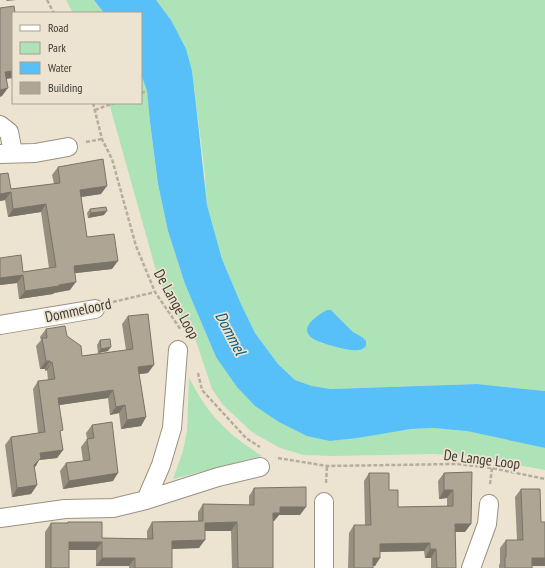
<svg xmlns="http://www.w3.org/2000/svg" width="545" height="568" font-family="'PT Sans Narrow',sans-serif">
  <rect width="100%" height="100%" fill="#ede3d1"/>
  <!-- green -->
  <path fill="#ade3b7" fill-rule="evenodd" d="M66 0H94L104 13H73Z
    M156 0H545V391L477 384 331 389 312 386 295 380 278 364 255 333 241 304 222 259 207 205 204 166 192 71 171 20ZM331 310 353 332 362 337 357 350 320 343Z
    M141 74 147 91 150 122 158 184 168 231 185 284 216 357 330 441C365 437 399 428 434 428 471 428 509 439 545 448V470L475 457 434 454 333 456 304 455 280 448 252 432 223 405 212 389 196 341 170 305 157 274 109 103H141Z
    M189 377C208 416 227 433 262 456L173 479 183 451 187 431Z"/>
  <!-- water -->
  <path fill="#58c0f9" d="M94 0H156L171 20 186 49 192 71 196 105 207 205 222 259 241 304 255 333 278 364 295 380 312 386 331 389 477 384 545 391V448L467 431 434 428 411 429 357 438 330 441 307 436 279 422 255 406 237 387 216 357 185 284 168 231 158 184 150 122 147 91 141 74V13H104Z
    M327 310H331L353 332 362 337 366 341V346C364 348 362 350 358 350 350 351 341 348 333 346 302 339 297 327 327 310Z"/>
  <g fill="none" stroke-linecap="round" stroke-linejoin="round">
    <defs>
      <path id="street" d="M0 125 9 132 13 153
        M0 154 35 153 68 147
        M0 325 95 309
        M146 500 161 465 172 428 178 350
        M324 502V568
        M0 518 65 509 113 508 146 500 218 477 260 467
        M471 568 487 524 489 504"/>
    </defs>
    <!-- street casing -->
    <use href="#street" stroke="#9a9181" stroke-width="20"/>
    <!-- path -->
    <path stroke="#b6ad9f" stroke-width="2.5" stroke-dasharray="4 2" stroke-linecap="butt" d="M47 0 54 13
      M141 93 147 91
      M93 103 102 139 112 159 136 246 155 292 181 330
      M95 110 114 103
      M86 142 102 139
      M113 302 155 292
      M198 373 202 390 246 438 260 447
      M278 458 327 466 457 464 492 468 545 479
      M326 483 327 466
      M490 484 492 468"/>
    <!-- street -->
    <use href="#street" stroke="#fff" stroke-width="18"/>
  </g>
  <!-- wall -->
  <path fill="#968e7f" d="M58 167 101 194 81 197 87 237 112 269 75 273 70 290 54 293 53 294 19 299 17 283 0 285V258L23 272 49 268 41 212 8 217 5 200 0 201V174L11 189 54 184 52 175Z
    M90 209 104 215 88 218 87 213Z
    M128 316 148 373 139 374 146 417 141 426 121 429 119 413 110 415 108 398 59 405 60 434 63 450 57 458 39 460 34 467 37 485 31 494 12 497 5 445 11 437 38 433 33 389 38 381 48 380 47 370 45 371V369H40L36 346 41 340 40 337 46 329 67 336 82 356 126 350 122 324Z
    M100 340 108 351 98 353 97 345Z
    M92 425 113 481 63 489 60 471 66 463 83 461 81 447 87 439 86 433Z
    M472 472 465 532H455L456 568H431V558H425L424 551 380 552 375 566H373V568H348L349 533 354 525H365L364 481 369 473 389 490 398 507 447 506V498L439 499 438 481 444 473Z
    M254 488 300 515H279L274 521H273V568H232L231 531H205L199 548 172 549V568H129V566H96V550H69V568H45V532L51 523H67L68 522 102 538 147 539V531L152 522 198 521V512L203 504 249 505V496Z
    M521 489 541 522H545V566H532V568H499V565L500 563V548L506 540H517L515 497Z"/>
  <!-- shaded-wall -->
  <path fill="#7a7468" d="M7 0H16L6 1Z
    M13 71V78L0 80 5 72Z
    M8 88 2 96 0 97V90Z
    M107 186 101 194 74 198 80 190Z
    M11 192 5 200 0 201V194Z
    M46 204 41 212 8 217 13 209Z
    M107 211 104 215 88 218 91 213Z
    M118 261 112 269 68 274 74 266Z
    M23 275 17 283 0 285V278Z
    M76 282 70 290 54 293 53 294 19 299 25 291Z
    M111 347 108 351 98 353 101 349Z
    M46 361H50L45 369H40Z
    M52 362 47 370 45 371 51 363Z
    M154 365 148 373 132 375 138 367Z
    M113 390 108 398 53 406 58 398Z
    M125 405 119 413 110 415 116 407Z
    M146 417 141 426 121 429 127 420Z
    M63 450 57 458 39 460 36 466 28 473 40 453Z
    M118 473 113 481 63 489 69 481Z
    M37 485 31 494 12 497 17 488Z
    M444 490H453L447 498 439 499Z
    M280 507H306L300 515H279L274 521H267L273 513Z
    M237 522 231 531H199L205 523Z
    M455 524H471L465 532H449Z
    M205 540 199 548 167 549 172 541Z
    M69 542H102L96 550H63Z
    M430 543 424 551 375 552 380 544Z
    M430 549H436L431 558H425Z
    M102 558H135L129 566H96Z
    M373 558H380L375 566H368Z
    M532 558H545V566H527Z"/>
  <!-- building -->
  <path fill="#aea594" stroke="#7a7468" d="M14 6 15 13H13V71L5 72 8 88 0 90V8Z
    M103 159 107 186 80 190 87 237 114 234 118 261 74 266 76 282 59 285V286L25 291 23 275 0 278V258L21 255 23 272 56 267 46 204 13 209 11 192 0 194V174L8 173 11 189 60 183 58 167Z
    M106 207 107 211 91 213 90 209Z
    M148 314 154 365 138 367 146 417 127 420 125 405 116 407 113 390 58 398 63 430 60 431 63 450 40 453 41 458 34 465 37 485 17 488 11 437 45 432 38 381 55 379 52 362 51 363 50 361H46L42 338H47L46 329 65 326 67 336 81 346 82 356 133 349 128 316Z
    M110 339 111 347 101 349 100 340Z
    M112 422 118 473 69 481 66 463 90 460 87 439 94 438 92 425Z
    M472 472 471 524H455L456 568H437L436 549H430V543L380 544V558H373V568H354V525H371L369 473H389V490H398V507L453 506V490H444V473Z
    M306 487V507H280V513H273V568H238L237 522 205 523V540L172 541V568H135V558H102V542H69V568H51V523H68V522H102V538L153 539 152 522 203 521V504L254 505V488Z
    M521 489H540L541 522H545V558H532V568H505V557H506V540H523Z"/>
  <g text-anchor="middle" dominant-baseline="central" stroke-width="3.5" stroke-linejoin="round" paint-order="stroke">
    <!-- street labels -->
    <g font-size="15" fill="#3e3a33" stroke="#ede3d1">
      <text transform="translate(177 304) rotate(61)">De Lange Loop</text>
      <text transform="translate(78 310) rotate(-12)">Dommeloord</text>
      <text transform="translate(482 459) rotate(7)">De Lange Loop</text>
    </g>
    <!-- water labels -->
    <g font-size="16" font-style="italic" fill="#095d82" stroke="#ede3d1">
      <text transform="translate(231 333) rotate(62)">Dommel</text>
    </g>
  </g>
  <!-- legend -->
  <rect x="12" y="12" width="130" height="92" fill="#ede3d1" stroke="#a79f92"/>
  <rect x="20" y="25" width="20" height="6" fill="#ffffff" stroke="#a79f92"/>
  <text x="48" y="32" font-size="12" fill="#3e3a33">Road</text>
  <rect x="20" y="42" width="20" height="12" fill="#ade3b7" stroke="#a79f92"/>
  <text x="48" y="52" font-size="12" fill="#3e3a33">Park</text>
  <rect x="20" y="62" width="20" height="12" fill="#58c0f9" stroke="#a79f92"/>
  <text x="48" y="72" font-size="12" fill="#3e3a33">Water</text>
  <rect x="20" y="82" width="20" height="12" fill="#aea594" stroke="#a79f92"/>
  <text x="48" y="92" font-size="12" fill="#3e3a33">Building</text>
</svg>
